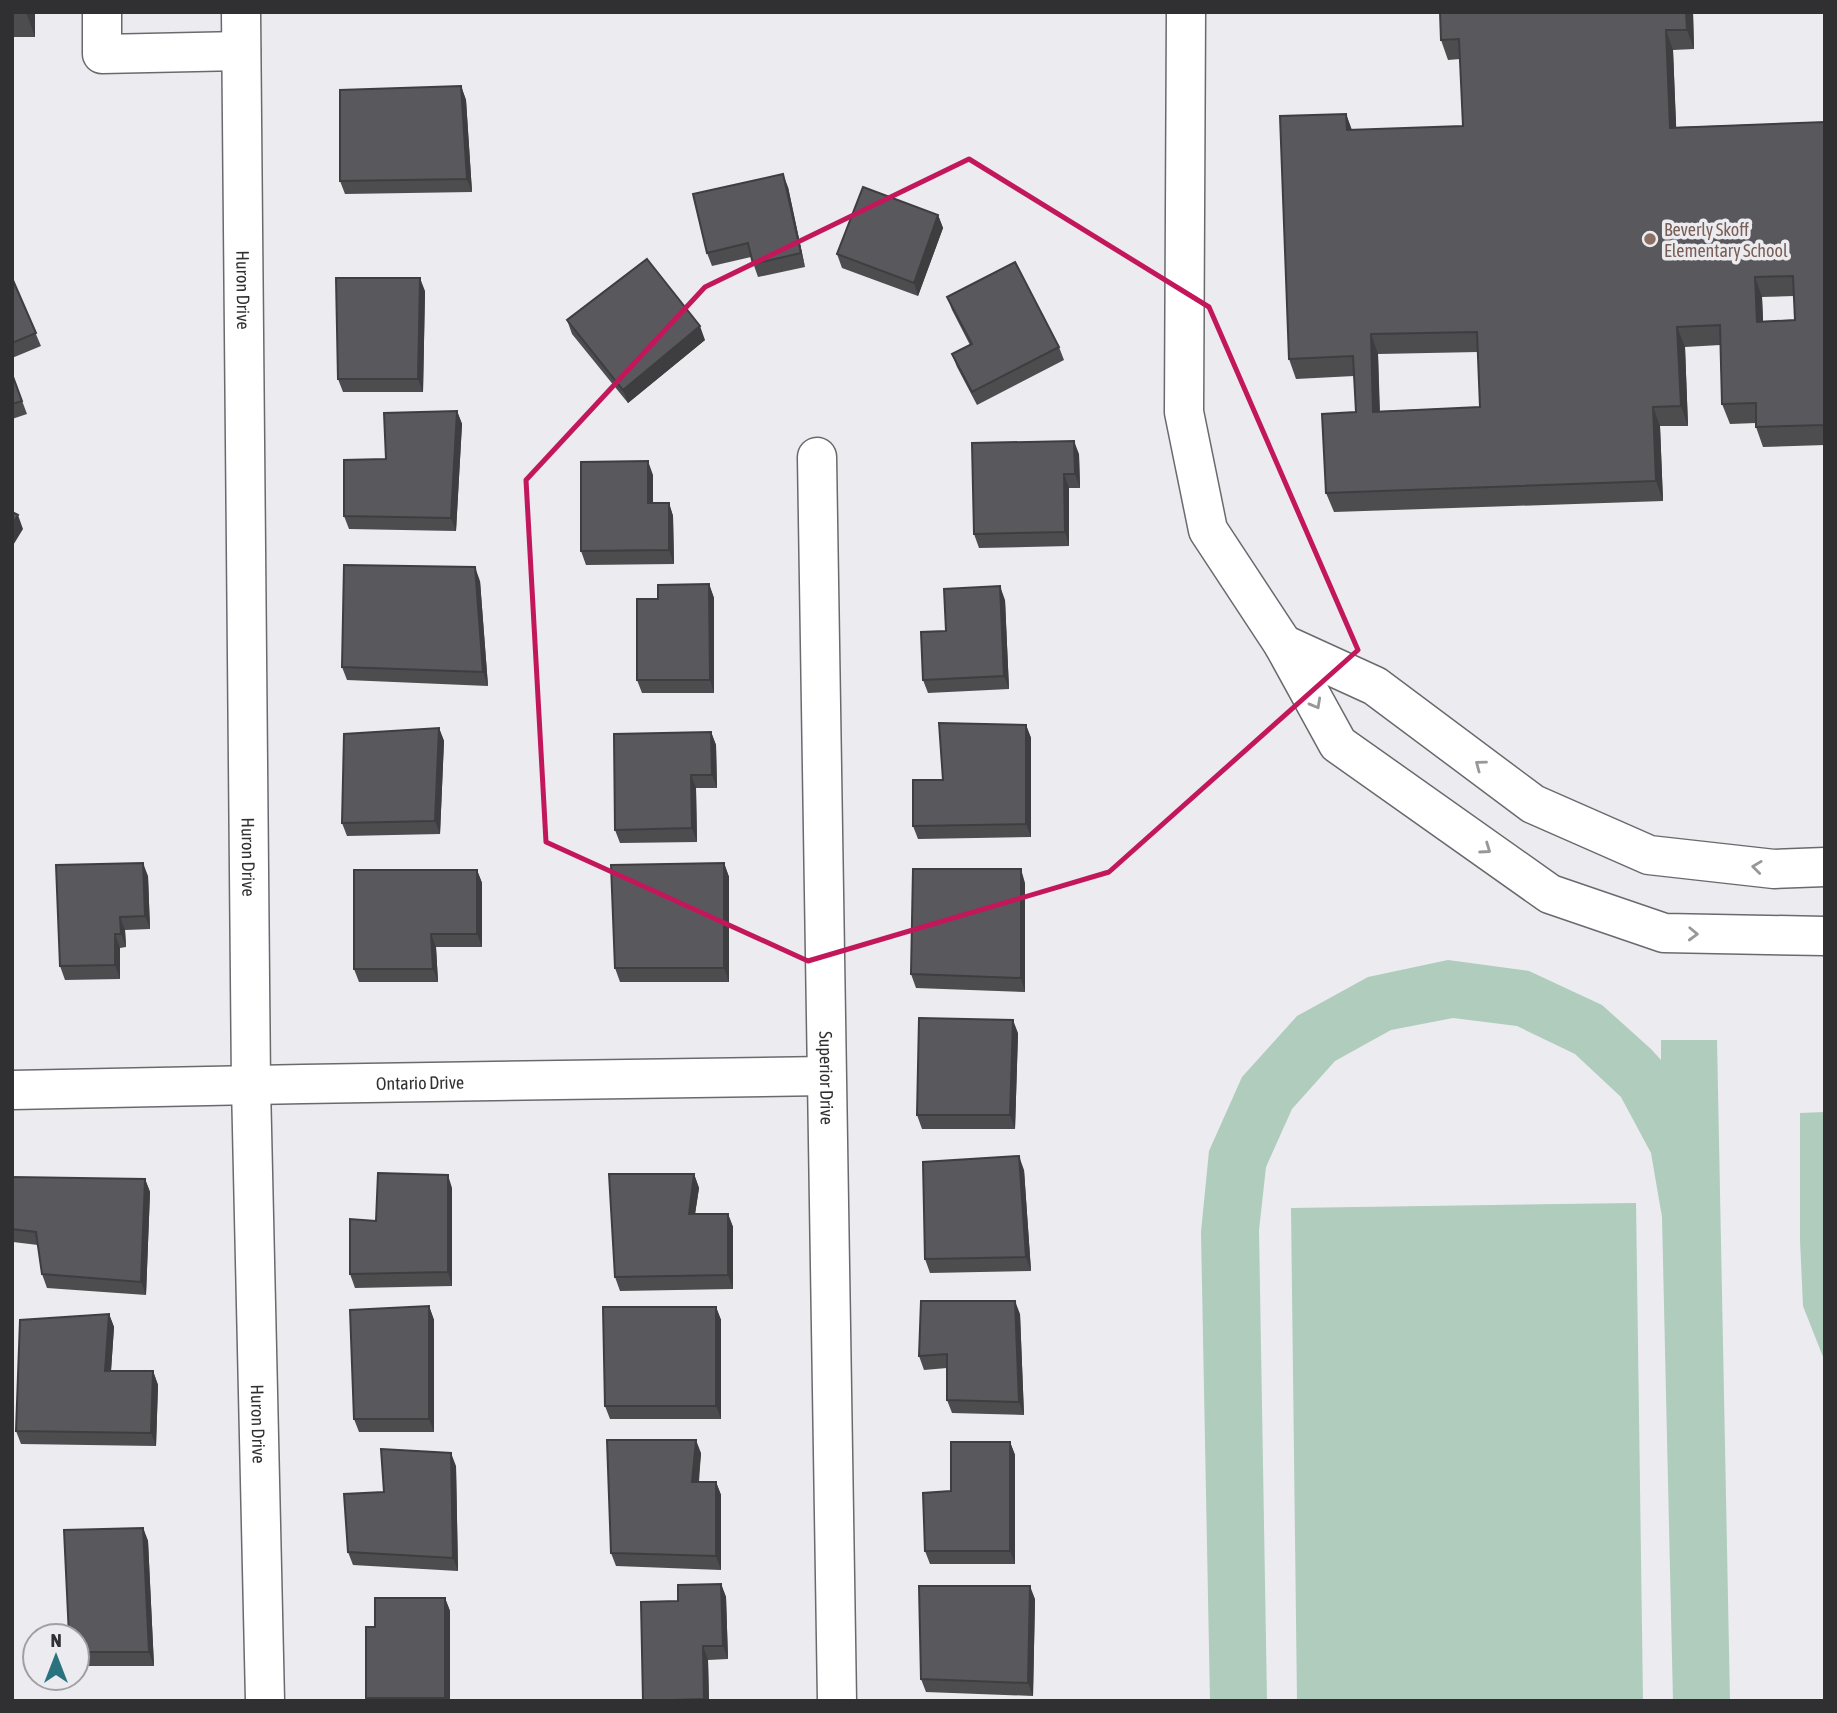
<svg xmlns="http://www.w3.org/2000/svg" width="1837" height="1713" font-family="'Asap Condensed',sans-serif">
  <rect width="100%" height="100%" fill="#ebebf0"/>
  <!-- green -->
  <path fill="#afccbc" d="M1448 960 1529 971 1602 1005 1651 1049 1661 1060V1040H1717L1730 1701H1673L1662 1217 1651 1153 1621 1097 1575 1054 1517 1026 1453 1018 1391 1030 1335 1061 1292 1109 1266 1167 1259 1230 1267 1701H1210L1201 1232 1209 1151 1242 1077 1297 1016 1368 977Z
    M1825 1112V1362L1803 1306 1800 1240V1113Z
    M1636 1203 1643 1701H1297L1291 1208Z"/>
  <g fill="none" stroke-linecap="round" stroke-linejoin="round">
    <defs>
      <g id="minor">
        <path d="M102 12V54L241 51"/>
        <path id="s1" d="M241 12 251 1085 265 1701"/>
        <path d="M1186 12 1184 412 1208 530 1283 644 1338 744 1550 894 1664 933 1825 936"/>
        <path id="s2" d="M817 457 837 1701"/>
        <path d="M1283 644 1375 686 1533 804 1649 855 1774 869 1825 867"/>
        <path id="s3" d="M12 1090 303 1084 826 1076"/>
      </g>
    </defs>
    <!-- minor casing -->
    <use href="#minor" stroke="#696a6e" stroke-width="41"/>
    <!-- minor -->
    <use href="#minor" stroke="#fff" stroke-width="38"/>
  </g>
  <!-- wall -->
  <path fill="#4d4d50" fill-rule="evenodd" d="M12 12H35V37H12Z
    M1693 12 1694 49 1673 50 1676 127 1825 122V445L1763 447 1756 427V423L1730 424 1722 404 1720 345 1685 347 1688 426H1660L1663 501 1334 512 1326 493 1356 412 1354 376 1296 379 1289 359 1346 114 1352 130 1463 126 1460 59 1448 60 1441 40ZM1794 296 1795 320 1763 321 1762 297ZM1478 352 1480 407 1380 411 1378 354Z
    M461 86 466 100 472 192 345 194 340 181Z
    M788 187 805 267 758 277 751 257 712 266 707 253Z
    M938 215 943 228 918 296 842 268 837 254Z
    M12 278 41 346 12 358Z
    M425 291 423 392H343L338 379Z
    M947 297 1059 347 1064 360 977 405 957 367 952 354 970 345 952 310Z
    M567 320 705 340 628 403 572 334Z
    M12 374 27 414 12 419Z
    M457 411 462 424 456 531 349 529 344 516 386 459Z
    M1079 454 1080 488H1069V546L979 548 974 534Z
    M653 475V503H669L673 516 674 564 586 565 581 551Z
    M480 581 488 686 347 680 342 667Z
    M709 584 714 598V693H642L637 680 658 599Z
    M1005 600 1009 689 928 693 923 680 946 631Z
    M1026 725 1031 738V837L918 839 913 826 943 780Z
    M439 728 444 741 440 834 347 836 342 823Z
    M711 732 716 745 717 788H696L697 842 620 843 615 830Z
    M724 863 729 877V982H620L615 968Z
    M477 870 482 883V947H436L438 982H359L354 969Z
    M148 876 150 929 125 930 126 947 120 948V979L65 980 60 966Z
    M1025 883V992L916 988 911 974Z
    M1018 1033 1015 1129H922L917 1115Z
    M1024 1170 1031 1271 930 1273 925 1259Z
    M694 1174 699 1188 695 1214H728L733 1227V1289L620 1291 615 1277Z
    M12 1177 145 1179 150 1192 146 1295 47 1288 42 1274 38 1245 13 1242 12 1240Z
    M452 1188V1286L355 1288 350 1274 376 1221Z
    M429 1306 434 1320V1432H359L354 1419Z
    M716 1307 721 1320V1419H610L605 1406Z
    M109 1314 114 1327 111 1371H153L158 1385 156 1446 21 1444 16 1431Z
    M1020 1314 1024 1415 952 1413 947 1400V1368L924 1370 919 1356Z
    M1010 1442 1015 1455V1564H930L925 1551 951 1491Z
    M701 1453 699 1482H716L721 1495V1570L616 1566 611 1553Z
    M456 1466 458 1571 353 1565 348 1552 384 1492Z
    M143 1528 148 1541 154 1666H77V1636Z
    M721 1584 726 1597 728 1659 708 1660 709 1701H643L678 1601Z
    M445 1598 450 1611V1701H367L366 1698 375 1627Z
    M1035 1599 1033 1696 926 1692 921 1679Z"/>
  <!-- shaded-wall -->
  <path fill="#3e3e41" d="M26 12H35V37Z
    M1686 12H1693L1694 49 1687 30Z
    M1666 30 1673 50 1677 147 1670 128Z
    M461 86 466 100 472 192 467 179Z
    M1346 114 1353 134 1347 130Z
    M783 174 788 187 805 267 801 253Z
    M938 215 943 228 918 296 914 283Z
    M1755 277 1762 297 1764 342 1757 322Z
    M420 278 425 291 423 392 418 379Z
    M700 326 705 340 628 403 623 390Z
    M1677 327 1685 347 1688 426 1681 406Z
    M1371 334 1378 354 1380 432 1373 412Z
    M1653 407 1660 426 1663 501 1656 481Z
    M457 411 462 424 456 531 451 518Z
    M1074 441 1079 454 1080 488 1075 474Z
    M648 461 653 475V516L648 503Z
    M1064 474 1069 488V546L1065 532Z
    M669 503 673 516 674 564 669 550Z
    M18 515 23 529 12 547V525Z
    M475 567 480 581 488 686 483 672Z
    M709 584 714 598V693L710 680Z
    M1000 586 1005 600 1009 689 1004 676Z
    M1026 725 1031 738V837L1026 824Z
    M439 728 444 741 440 834 435 821Z
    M711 732 716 745 717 788 712 775Z
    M691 775 696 788 697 842 692 828Z
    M143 863 148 876 150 929 145 916Z
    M724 863 729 877V982L724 968Z
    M1021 869 1025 883V992L1021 978Z
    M477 870 482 883V947L477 934Z
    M12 890 13 892 14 954 12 948Z
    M120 917 125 930 126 947 121 934Z
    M115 934 120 948V979L115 965Z
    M431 934 436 947 438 982 433 969Z
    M1013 1020 1018 1033 1015 1129 1010 1115Z
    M1019 1156 1024 1170 1031 1271 1026 1257Z
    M694 1174 699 1188 693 1227 689 1214Z
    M448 1175 452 1188V1286L448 1272Z
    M145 1179 150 1192 146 1295 141 1282Z
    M728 1214 733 1227V1289L728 1275Z
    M1015 1301 1020 1314 1024 1415 1019 1402Z
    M429 1306 434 1320V1432L429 1419Z
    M716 1307 721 1320V1419L716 1406Z
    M109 1314 114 1327 110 1385 105 1371Z
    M153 1371 158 1385 156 1446 151 1433Z
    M696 1440 701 1453 697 1495 692 1482Z
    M1010 1442 1015 1455V1564L1010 1551Z
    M451 1453 456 1466 458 1571 453 1558Z
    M716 1482 721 1495V1570L716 1556Z
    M143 1528 148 1541 154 1666 149 1652Z
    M721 1584 726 1597 728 1659 723 1646Z
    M1030 1586 1035 1599 1033 1696 1028 1683Z
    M445 1598 450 1611V1701H446L445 1698Z
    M703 1646 708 1660 709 1701H705L704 1699Z"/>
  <!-- building -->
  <path fill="#59595d" stroke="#3e3e41" stroke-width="2" fill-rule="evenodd" d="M1440 12H1686L1687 30H1666L1670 128 1825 122V425L1756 427V403L1722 404 1720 325 1677 327 1681 406 1653 407 1656 481 1326 493 1322 414 1356 412 1353 356 1289 359 1280 116 1346 114 1347 130 1463 126 1459 39 1441 40ZM1793 276 1795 320 1757 322 1755 277ZM1477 332 1480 407 1373 412 1371 334Z
    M461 86 467 179 340 181V90Z
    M783 174 801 253 753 264 748 243 707 253 693 194Z
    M863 187 938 215 914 283 837 254Z
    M647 259 700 326 623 390 567 320Z
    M1015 262 1059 347 972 392 952 354 972 344 947 297Z
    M12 278 36 333 12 343Z
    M336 278H420L418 379H338Z
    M12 374 22 401 12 404Z
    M457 411 451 518 344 516V460L386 459 384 413Z
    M1074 441 1075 474H1064L1065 532 974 534 972 443Z
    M648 461V503H669V550L581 551V462Z
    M12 512 18 515 12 525Z
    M344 565 475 567 483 672 342 667Z
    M709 584 710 680H637V599H658V585Z
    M1000 586 1004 676 923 680 921 632 946 631 944 589Z
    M939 723 1026 725V824L913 826V780H943Z
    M439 728 435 821 342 823 344 734Z
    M711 732 712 775H691L692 828 615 830 614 734Z
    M143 863 145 916 120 917 121 934H115V965L60 966 56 865Z
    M724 863V968H615L611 865Z
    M913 869H1021V978L911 974Z
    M354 870H477V934H431L433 969H354Z
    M919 1018 1013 1020 1010 1115H917Z
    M1019 1156 1026 1257 925 1259 923 1162Z
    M378 1173 448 1175V1272L350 1274V1219L376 1221Z
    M609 1174H694L689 1214H728V1275L615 1277Z
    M12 1177 145 1179 141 1282 42 1274 36 1232 12 1229Z
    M921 1301H1015L1019 1402 947 1400V1354L919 1356Z
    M429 1306V1419H354L350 1310Z
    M603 1307H716V1406H605Z
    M109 1314 105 1371H153L151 1433 16 1431 20 1320Z
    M607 1440H696L692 1482H716V1556L611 1553Z
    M951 1442H1010V1551H925L923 1493 951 1491Z
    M381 1449 451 1453 453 1558 348 1552 344 1494 384 1492Z
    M143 1528 149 1652H77V1636H69L64 1530Z
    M721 1584 723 1646H703L704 1699 643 1701 641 1602 678 1601V1585Z
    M919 1586H1030L1028 1683 921 1679Z
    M375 1598H445V1698H366V1627H375Z"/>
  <!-- one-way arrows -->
  <defs><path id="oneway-chevron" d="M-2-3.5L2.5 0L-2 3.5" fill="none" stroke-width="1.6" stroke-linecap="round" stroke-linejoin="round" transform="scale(1.75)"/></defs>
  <g stroke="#989898">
    <use href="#oneway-chevron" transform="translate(1316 704) rotate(61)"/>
    <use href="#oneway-chevron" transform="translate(1480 765) rotate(-143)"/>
    <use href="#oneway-chevron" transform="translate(1486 849) rotate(35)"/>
    <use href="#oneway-chevron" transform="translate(1757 867) rotate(-173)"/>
    <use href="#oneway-chevron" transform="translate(1693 934) rotate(2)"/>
  </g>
  <!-- marked area -->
  <path fill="none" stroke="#c2185b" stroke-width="5" stroke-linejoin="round" d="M969 159 1209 307 1358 650 1109 872 808 961 546 842 526 480 705 287Z"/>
  <!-- markers -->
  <circle fill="#8d6e63" stroke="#ebebf0" stroke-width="2.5" cx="1650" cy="239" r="7"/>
  <g text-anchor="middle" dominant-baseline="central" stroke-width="7" stroke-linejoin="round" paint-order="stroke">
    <!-- education labels -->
    <g font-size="18" fill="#785e54" stroke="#ebebf0" text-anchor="start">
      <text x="1664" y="229">Beverly Skoff<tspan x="1664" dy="21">Elementary School</tspan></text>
    </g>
    <!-- street labels -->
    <g font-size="18" fill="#303032" stroke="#ebebf0">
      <text stroke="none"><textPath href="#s1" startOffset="278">Huron Drive</textPath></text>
      <text stroke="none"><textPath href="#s1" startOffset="845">Huron Drive</textPath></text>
      <text stroke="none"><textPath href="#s2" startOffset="621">Superior Drive</textPath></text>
      <text stroke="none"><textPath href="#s3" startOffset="408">Ontario Drive</textPath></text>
      <text stroke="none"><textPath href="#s1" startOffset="1412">Huron Drive</textPath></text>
    </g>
  </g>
  <!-- border -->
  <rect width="1837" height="1713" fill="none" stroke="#303032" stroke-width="28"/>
  <!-- north arrow -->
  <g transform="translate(56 1657)"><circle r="33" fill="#ebebf0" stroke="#a0a0a4" stroke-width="2"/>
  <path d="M0-5L12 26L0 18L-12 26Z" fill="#2b727f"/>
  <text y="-10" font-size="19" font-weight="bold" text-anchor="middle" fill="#303032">N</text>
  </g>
</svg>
